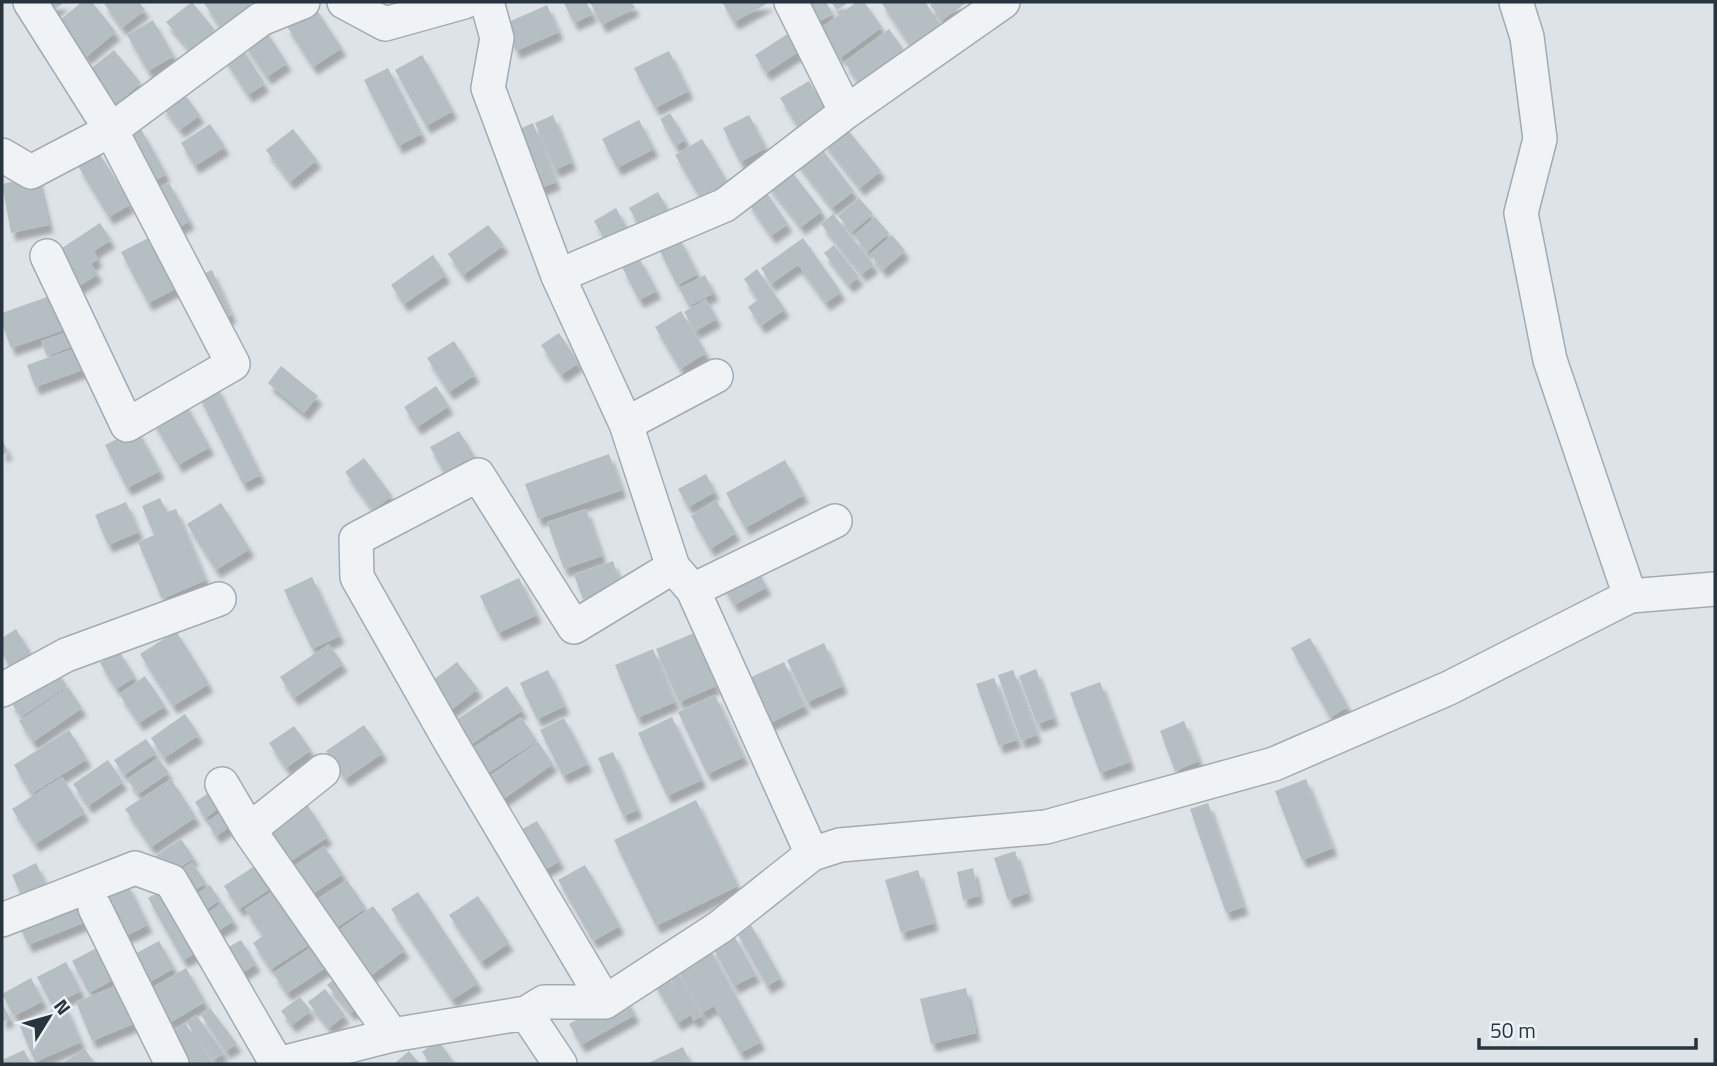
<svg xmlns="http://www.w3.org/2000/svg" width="1717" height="1066" font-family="'Titillium Web',sans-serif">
  <defs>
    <filter id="shadow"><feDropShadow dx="4.5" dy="8" stdDeviation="2" flood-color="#0004"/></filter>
  </defs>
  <rect width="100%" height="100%" fill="#dde3e7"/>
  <!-- building -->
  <path fill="#b5bec3" filter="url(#shadow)" d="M41 2H65L49 13Z
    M82 2H92L116 32 86 57 57 22Z
    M103 2H139L145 10 122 28Z
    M192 2 215 30 190 50 166 22Z
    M248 2 254 9 222 30 204 3Z
    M567 2H586L593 14 574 23 564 3Z
    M590 2H632L635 8 602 25Z
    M722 2H770L734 22Z
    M800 2H826L833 14 813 25Z
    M831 2H849L837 10Z
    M857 2H864L882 27 840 58 819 29Z
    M881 2H925L940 24 910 45Z
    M934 2H967L942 20 930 5Z
    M547 5 559 32 516 51 504 24Z
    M314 6 342 48 313 67 286 25Z
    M153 20 174 56 148 71 127 35Z
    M264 28 287 63 267 77 243 42Z
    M889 29 905 52 860 84 844 62Z
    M789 33 800 51 766 73 755 55Z
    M239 44 265 84 248 95 222 55Z
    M114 50 141 83 117 103 89 70Z
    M669 51 689 91 655 108 634 68Z
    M422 55 453 111 426 126 395 70Z
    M388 68 422 134 398 146 364 80Z
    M809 81 827 110 798 127 780 98Z
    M182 91 200 115 180 130 162 106Z
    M670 113 686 140 675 146 660 119Z
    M553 115 572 162 555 170 535 123Z
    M749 115 766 148 740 162 723 128Z
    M639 120 654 149 617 168 602 139Z
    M533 123 556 182 531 192 508 134Z
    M210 124 225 147 195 166 181 143Z
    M843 124 881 171 860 188 822 140Z
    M141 129 166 174 150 184 125 138Z
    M293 129 317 160 290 182 266 150Z
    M702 139 731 188 704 204 675 155Z
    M817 143 854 191 832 208 795 160Z
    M99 153 131 204 109 217 78 166Z
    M788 167 822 211 801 227 767 184Z
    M37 176 49 225 11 233 2 184Z
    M169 183 190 221 173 231 152 192Z
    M764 189 788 224 771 236 747 201Z
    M658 192 670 213 641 229 629 208Z
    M859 198 873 214 852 232 838 216Z
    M616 208 628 230 606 242 594 221Z
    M833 214 874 265 862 274 821 224Z
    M875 217 889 233 867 252 854 235Z
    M100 223 111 240 94 251 98 259 91 264 98 274 76 288 53 254Z
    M488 225 504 245 463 275 448 254Z
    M160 232 187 283 148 303 121 252Z
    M892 235 905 251 883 270 870 254Z
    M678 236 698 274 677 285 658 247Z
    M803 238 841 292 826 303 798 265 771 284 761 268Z
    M834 245 859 277 849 285 824 253Z
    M433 255 446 275 404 304 391 285Z
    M639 258 657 291 639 300 622 267Z
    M757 269 785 309 761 326 748 307 758 300 744 279Z
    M212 270 232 315 215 322 195 278Z
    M705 275 714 293 689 306 679 288Z
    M61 292 68 310 26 325 68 311 73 327 11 348 2 323V313Z
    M706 299 717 319 695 331 684 312Z
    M681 311 706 353 680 369 655 327Z
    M78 328 82 343 47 356 41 341Z
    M559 333 579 363 561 375 541 345Z
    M454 341 475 375 449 392 427 358Z
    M87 344 94 366 35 387 27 365Z
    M281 366 318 396 304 413 268 383Z
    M216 385 261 475 243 484 198 394Z
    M436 386 449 406 417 427 404 407Z
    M183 400 210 447 178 465 151 418Z
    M137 429 160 471 127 488 105 445Z
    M459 431 476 459 446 476 430 447Z
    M2 439 8 452 2 455Z
    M609 454 622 490 538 519 525 484Z
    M364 458 392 496 373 510 345 472Z
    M785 460 804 495 745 528 726 493Z
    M706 474 715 492 688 507 678 489Z
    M160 498 167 512 176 509 206 580 162 599 138 542 154 535 142 506Z
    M716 500 736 533 710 549 691 516Z
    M126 502 139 532 108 545 95 515Z
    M221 503 250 549 216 570 187 524Z
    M586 509 602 556 564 569 547 522Z
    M613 561 621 585 583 599 574 575Z
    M755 567 767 587 734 605 722 585Z
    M312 577 340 636 312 649 284 590Z
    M519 578 537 615 498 633 480 596Z
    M16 629 35 660 13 673 2 653V638Z
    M176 631 209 684 173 706 140 654Z
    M694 633 716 686 679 702 656 649Z
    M1310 638 1348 707 1330 717 1291 648Z
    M824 643 843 686 807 702 787 660Z
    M329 644 343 664 294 698 280 677Z
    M653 649 675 702 637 718 615 665Z
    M119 651 135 677 116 689 100 663Z
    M457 662 478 689 442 717 420 690Z
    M784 662 805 706 768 724 747 679Z
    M1036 669 1054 718 1037 724 1019 676Z
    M56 670 67 686 21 717 10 701Z
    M548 670 565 706 537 719 520 683Z
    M1013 670 1037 735 1021 741 998 675Z
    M145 676 165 706 139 723 119 694Z
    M994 678 1017 740 999 746 976 684Z
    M1100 682 1130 762 1100 773 1070 693Z
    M507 686 523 710 461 751 446 727Z
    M68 687 82 708 33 742 19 721Z
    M715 695 744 757 707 774 678 712Z
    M185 714 199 735 164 758 151 738Z
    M521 717 537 741 482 777 466 752Z
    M672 717 702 780 667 796 638 733Z
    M564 718 588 764 563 776 540 730Z
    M1184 721 1199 761 1175 771 1160 731Z
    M364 725 383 753 345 779 326 751Z
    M294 726 311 750 286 768 269 743Z
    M69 730 87 759 31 794 14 765Z
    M146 739 156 753 124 775 114 760Z
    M538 742 553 764 499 802 484 780Z
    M613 752 638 810 623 816 598 758Z
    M158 758 169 773 138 794 127 779Z
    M108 760 123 782 88 806 73 784Z
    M62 777 85 813 35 844 12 809Z
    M171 779 196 817 151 847 125 809Z
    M1306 779 1333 848 1302 860 1275 791Z
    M218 787 228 802 205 818 195 802Z
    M696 800 738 886 656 926 614 840Z
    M1208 803 1244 907 1226 913 1190 809Z
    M307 804 328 837 283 866 262 833Z
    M230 806 239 820 216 836 207 822Z
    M537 821 560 861 536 875 513 834Z
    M181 839 194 858 164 878 151 859Z
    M324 846 343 874 306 898 288 870Z
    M1015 851 1028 893 1008 900 994 858Z
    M192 862 206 883 187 895 174 874Z
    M261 862 276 885 239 909 224 886Z
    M36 863 50 893 26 905 12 875Z
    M585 865 620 926 593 941 558 880Z
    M973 868 979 896 963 900 957 872Z
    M918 870 934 923 901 933 885 880Z
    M347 880 366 908 331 931 312 903Z
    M127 883 148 925 116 941 95 899Z
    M210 885 220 900 198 915 188 900Z
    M170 886 205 948 183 960 148 898Z
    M279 887 310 944 271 969 253 943 263 936 245 909Z
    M418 892 478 983 452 1000 391 909Z
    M478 896 509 943 481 962 449 915Z
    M79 898 88 921 28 945 18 922Z
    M222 903 234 921 211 935 200 918Z
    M373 906 405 950 365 980 332 935Z
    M751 925 781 978 767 986 737 933Z
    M733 934 756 975 734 986 712 946Z
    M241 940 256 964 234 978 218 953Z
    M159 941 174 968 146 984 131 956Z
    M104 944 120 976 89 993 72 961Z
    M316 944 330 965 287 993 273 973Z
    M708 946 761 1042 740 1053 714 1006 702 1013 676 967 688 960 695 971 688 957Z
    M66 962 81 991 52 1005 37 977Z
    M674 967 702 1016 693 1021 691 1015 677 1023 653 981 666 974 679 994 666 971Z
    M186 968 205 1002 169 1023 150 989Z
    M341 973 364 1002 351 1013 327 985Z
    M31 978 43 1001 14 1016 2 994Z
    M122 983 138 1022 92 1041 76 1002Z
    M966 988 976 1033 931 1044 920 999Z
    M325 989 345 1015 329 1028 308 1002Z
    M623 993 635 1015 581 1045 569 1024Z
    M300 997 311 1011 292 1025 281 1011Z
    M2 1003 10 1018 2 1022Z
    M65 1005 81 1042 35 1062 19 1024Z
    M210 1008 237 1044 226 1051 201 1015Z
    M196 1015 224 1053 214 1060 186 1022Z
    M185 1023 212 1062 209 1064H184L165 1037Z
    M438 1040 455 1064H430L422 1052Z
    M683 1047 691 1064H646Z
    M85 1049 95 1064H61Z
    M24 1050 31 1064H2V1060Z
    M409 1051 420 1064H394Z"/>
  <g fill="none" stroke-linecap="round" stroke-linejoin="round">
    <defs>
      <path id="minor" d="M30 2 111 130 261 19 303 2
        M344 2 385 24 464 2
        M487 2 497 38 488 88 558 276 626 424 673 567
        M1516 2 1527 37 1540 139 1521 213 1550 360 1630 596
        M846 112 1003 2
        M2 155 31 172 111 130 233 364 127 425 47 256
        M558 276 725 205 846 112 791 2
        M626 424 716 376
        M693 590 835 521
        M2 690 66 655 219 599
        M222 784 249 830 392 1035
        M249 830 323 771
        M95 908 172 1064
        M2 920 135 868 171 881 277 1064
        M605 1002 450 741 357 577 356 539 478 475 574 627 673 567 693 590 812 854
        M526 1013 560 1064
        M278 1064 392 1035 526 1013 544 1002H605L720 927 812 854 840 845 1046 827 1274 764 1449 688 1630 596 1715 589"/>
    </defs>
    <!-- minor casing -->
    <use href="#minor" stroke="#a3abb1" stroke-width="36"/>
    <!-- minor -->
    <use href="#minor" stroke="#f0f3f5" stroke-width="33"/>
  </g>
  <!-- border -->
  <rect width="1717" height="1066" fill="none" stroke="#27343d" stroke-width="7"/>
  <!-- north arrow -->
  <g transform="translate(49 1017) rotate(53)" stroke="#ecf2f5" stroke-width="5" paint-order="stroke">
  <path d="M0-5L12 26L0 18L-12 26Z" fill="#27343d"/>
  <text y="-10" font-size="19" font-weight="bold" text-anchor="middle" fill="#27343d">N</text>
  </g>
  <!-- scale -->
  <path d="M1479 1038v10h217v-10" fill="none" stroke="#27343d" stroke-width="3.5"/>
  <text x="1490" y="1038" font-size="21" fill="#27343d" stroke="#ecf2f5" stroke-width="5" paint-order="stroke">50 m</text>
</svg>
